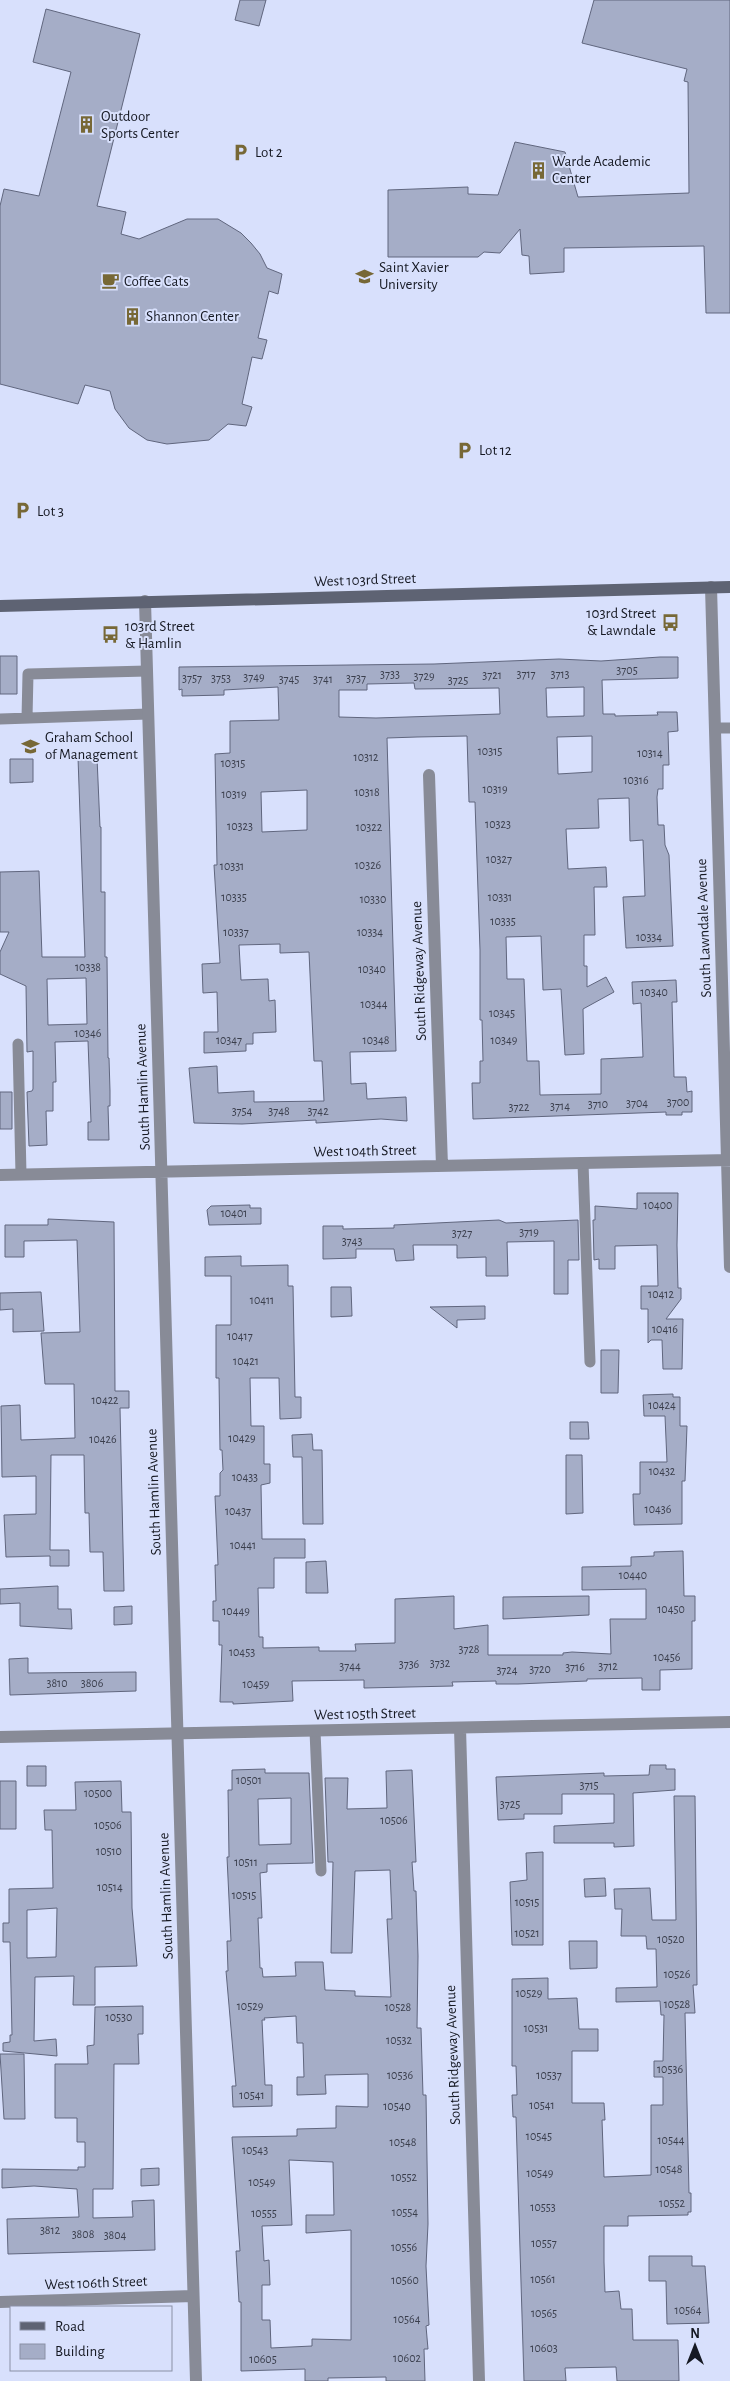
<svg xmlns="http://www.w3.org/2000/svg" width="730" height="2381" font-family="'Alegreya Sans',sans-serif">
  <rect width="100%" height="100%" fill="#d8e0fc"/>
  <!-- building -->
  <path fill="#a5adc7" stroke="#60667e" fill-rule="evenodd" d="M240 0H266L259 26 235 20Z
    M594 0H730V313H706L704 246 564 248V272L530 274 529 256 522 255 520 229 500 253 484 252 478 257H388V190L468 187V194L498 195 515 142 565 152 578 197 689 193 688 82 684 81 687 69 582 43Z
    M46 9 140 34 97 206 126 212 121 234 139 239 187 219H218L241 233 251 243 260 254 267 268 282 274 278 294 269 291 258 338 267 340 262 359 252 357 242 404 252 407 246 426 228 424 209 440 167 444 147 440 129 428 115 409 110 391 85 385 78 404 0 384V206L4 189 39 196 71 72 33 62Z
    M0 656H17V694H0Z
    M660 657H678V678L602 680 603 714H615V716L658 715 657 712H677L678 731 668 732 669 765H663V789H658L657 797 658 825H664L665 845 669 855 673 946 626 948 623 897 645 896 643 840 630 841 629 798 598 799 599 828 566 829 568 869 606 867 607 887H594L595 935H584V966H587V987L606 977 614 992 583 1009 584 1054 565 1055 561 989 543 990 541 936 506 937 507 979H524L527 1061H539L540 1095 601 1094V1059L643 1057 641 1003 633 1004 632 982 676 980 677 1002H672L674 1077H686L687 1092 692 1091V1112H682V1115H666V1112L473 1119 472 1083H480V1061H483L482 1020H480V950L475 802H469L467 736 417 737 387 738 396 1051 350 1052 351 1084 366 1083 367 1099 406 1097 407 1121 381 1119 316 1123V1120L242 1124 194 1123 189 1068 217 1066 218 1093 254 1091V1102L324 1101 322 1061H314L309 952 280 953V944L239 945 241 980 268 979 269 1001 275 1000 276 1032 253 1033V1044H246V1051L204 1053V1032H218L217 992 203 993 202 964 220 963 214 865H217L215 754 230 753V721L279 720 278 687 224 690V695L182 696V689L179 690V667L434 664 559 659 601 661ZM414 683 415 689 499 688 500 714 376 718 339 717V690H367V684ZM584 687V716L547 717 546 688ZM592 736V772L558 774 557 737ZM307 790V830L262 832 261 792Z
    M78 757H97L100 827H101V892H105V957H107L108 1058H109L110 1091V1106H108L109 1140H88V1122H91L88 1041 55 1042 56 1082H53V1111H46L47 1145 29 1146 27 1092 32 1091 33 1089V1051L27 1052 26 986 0 974V952L9 932H0V872L39 871 42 957H85ZM86 978 87 1024 48 1025 47 979Z
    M10 759H33V782L10 783Z
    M0 1092H12V1129H0Z
    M637 1193H678L677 1245 678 1288H681V1299L666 1319H683L682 1369H663L662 1340H651L648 1343V1309H641V1286H658L657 1245 615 1246V1269H599V1259L594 1260 593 1220H595V1206L637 1209Z
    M250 1205V1208H261V1224L209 1225 207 1210 211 1206Z
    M48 1219 114 1222 115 1391H129V1408H120L124 1591H104L103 1552H90L89 1513H85L84 1455H51L50 1550H69V1566H50V1556L6 1557 4 1515 36 1514V1476L2 1477 1 1406 20 1405 21 1440 75 1438 74 1384H45L41 1333 80 1332 77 1240 24 1241V1257H5V1225H48Z
    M499 1220 506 1223 578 1220 579 1260H568V1294H554V1241L507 1242 508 1276H486V1257L457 1258V1245H413L414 1260 396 1261 394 1249H356V1258L323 1259V1226H343V1229L394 1228V1225Z
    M241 1256V1266L288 1265V1286H293L295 1397H301V1418L280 1419 279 1378H250L251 1426H264V1464H270V1483L261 1485 262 1539H305V1558H274V1588H258L259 1637H263V1648L319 1647V1651H356L355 1644 395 1643V1599L454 1596V1629L488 1625V1655H563V1653L572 1652 611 1654 610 1619H646V1589L582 1590V1567L631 1566V1557L654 1556V1552L683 1551 684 1596H695V1621H692V1669L660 1670V1690H642V1678L587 1679V1681L518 1684H496V1681L452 1682 453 1686 364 1688V1680L292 1681 293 1701 233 1704V1702H220L222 1645H219V1621H213V1601H216L215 1565H218L215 1496H220V1473L223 1470 222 1450H220L219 1378H216V1325H231V1276H205V1257Z
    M331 1287H351L352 1316 331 1317Z
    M41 1292 44 1331 13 1332V1309L0 1310V1293Z
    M485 1306V1319L457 1320V1328L430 1307Z
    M601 1350H619L618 1393H601Z
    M673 1394V1397H680V1426H687L685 1481H682V1524L634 1525 633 1494H640V1462H667L665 1416H644L643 1395Z
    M570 1422H588L589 1439H570Z
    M312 1434 313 1450H322L323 1524H303L302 1457H293L292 1435Z
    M566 1455H582L583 1513 566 1514Z
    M326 1561 328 1593H306V1562Z
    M58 1586V1609H71L72 1629 20 1626V1603L0 1604V1589Z
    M589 1596V1615L503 1619V1597Z
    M132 1606V1624L114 1625V1607Z
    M28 1658V1673L136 1672V1691L10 1695 9 1659Z
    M650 1765H666V1769H675V1790L633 1793 634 1846 614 1847V1843H554V1826L614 1823V1794H562V1814H524V1819L498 1820 496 1777 604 1773V1776L649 1775Z
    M27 1766H46V1786H27Z
    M265 1769V1773H309L313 1863 267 1864V1872L260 1873 262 1918H258L260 1968H262L263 1977 296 1976 295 1962H323L325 1990 355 1991V1996L391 1997 387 1919H392L390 1870 355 1871 352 1953H331L333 1862H328L325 1778H348L347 1809 387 1808 386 1771 412 1770 416 1862H412L414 1891H416L418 1956 417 2028H421L423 2095H426L428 2224 426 2266 429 2325 426 2326 428 2349H424L425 2381H386V2377L328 2378V2381H305V2369L241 2371V2302H239L236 2251H240L232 2137 297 2136V2129L336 2128V2106L368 2107V2074L325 2075 326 2094 297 2095V2077H304L303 2043H297L296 2016 264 2018 265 2020H262L265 2085H272V2106L233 2107 232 2086H236L226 1971H228L227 1941H231L227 1857H229L228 1790H232V1770ZM291 1798V1844L259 1845 258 1799ZM289 2160 333 2162 334 2215H306V2233L351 2230V2340L312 2339V2346L271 2348 270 2320H262V2285H270L269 2260 264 2261 262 2226 292 2225Z
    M0 1781H16V1829H0Z
    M121 1781 122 1812H131L132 1908 137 1966 95 1967V2005H73L74 1976 35 1977 34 2041 56 2039 57 2056 3 2051V2043L10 2042V2035H12L10 1942H3V1923H9V1889L53 1888 52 1830H45L44 1810H76L75 1782ZM57 1908 56 1957 27 1958V1910Z
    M674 1796H695L697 1985H693L695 2013H685L689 2193H691V2212H688V2215L628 2216V2226H604V2262L605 2292 619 2291 621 2309H632L633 2340H678L679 2381H617L616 2367 565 2368 566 2381H524L516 2117H513L512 2095H517L516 2066H512V1979L548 1978V1999L577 1998 579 2029H598V2051H572V2103H604L605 2120H602L604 2177 651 2175V2105H663V2077H654V2061H663L664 2015H661L660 2001 616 2002V1988L657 1987 656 1949H647L646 1936H621L622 1909H615L614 1889 650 1888 652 1920H676Z
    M543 1852V1945H512L510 1882 527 1880 526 1853Z
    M605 1878 606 1896 585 1897 584 1879Z
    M569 1941H597V1968L570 1969Z
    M143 2006V2034H138L139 2064H114L113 2189H93V2218L133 2217 132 2201 154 2200 155 2250 8 2254 7 2219 79 2217 77 2189 34 2186 2 2188V2169L78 2170V2167H85V2142H77V2118H55V2064H88L87 2046 94 2045 95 2007Z
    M0 2054H24L25 2119H4Z
    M159 2168V2185L141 2186V2169Z
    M649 2256H692V2266H705L709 2323 667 2324 666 2281H649Z"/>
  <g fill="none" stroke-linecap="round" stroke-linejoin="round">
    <!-- service -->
    <path stroke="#888b97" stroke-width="11" d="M27 718 28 674 147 671
      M0 719 148 714
      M715 728H730
      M18 1044 21 1174
      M583 1163 590 1362
      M315 1731 321 1871"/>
    <!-- minor -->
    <path stroke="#888b97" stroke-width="12" d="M711 587 730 1267
      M145 601 196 2381
      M429 775 442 1166
      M0 1175 730 1160
      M460 1728 479 2381
      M0 1737 730 1722
      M0 2302 193 2296"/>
    <!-- secondary -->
    <path stroke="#5e6373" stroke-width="12" d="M0 606 730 587"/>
  </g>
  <!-- icons -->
  <defs>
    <symbol id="building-bare" viewBox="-9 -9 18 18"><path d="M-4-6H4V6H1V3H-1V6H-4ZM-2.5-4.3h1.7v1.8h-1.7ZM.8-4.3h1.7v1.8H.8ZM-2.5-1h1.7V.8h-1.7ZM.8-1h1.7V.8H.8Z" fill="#776836" stroke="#d8e0fc" stroke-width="2.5" paint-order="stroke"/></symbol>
    <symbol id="parking-bare" viewBox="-9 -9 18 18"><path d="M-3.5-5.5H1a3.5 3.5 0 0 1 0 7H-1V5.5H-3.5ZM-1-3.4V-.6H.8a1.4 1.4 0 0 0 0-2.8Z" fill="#776836" stroke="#d8e0fc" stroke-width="2.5" paint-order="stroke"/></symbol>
    <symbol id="university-bare" viewBox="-9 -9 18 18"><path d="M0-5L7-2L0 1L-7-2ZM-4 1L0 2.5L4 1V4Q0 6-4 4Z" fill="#776836" stroke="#d8e0fc" stroke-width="2.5" paint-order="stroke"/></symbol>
    <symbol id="cafe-bare" viewBox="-9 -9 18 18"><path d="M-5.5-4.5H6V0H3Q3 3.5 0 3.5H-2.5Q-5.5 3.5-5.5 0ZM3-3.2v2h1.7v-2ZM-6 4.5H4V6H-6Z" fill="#776836" stroke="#d8e0fc" stroke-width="2.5" paint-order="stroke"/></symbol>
    <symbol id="bus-bare" viewBox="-9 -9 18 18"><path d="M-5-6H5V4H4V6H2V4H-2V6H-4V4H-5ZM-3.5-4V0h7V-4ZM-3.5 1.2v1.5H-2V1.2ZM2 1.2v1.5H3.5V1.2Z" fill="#776836" stroke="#d8e0fc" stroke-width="2.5" paint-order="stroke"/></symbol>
  </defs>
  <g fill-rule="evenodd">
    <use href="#building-bare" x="74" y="112" width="25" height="25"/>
    <use href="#parking-bare" x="228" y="140" width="25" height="25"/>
    <use href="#building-bare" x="526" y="158" width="25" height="25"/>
    <use href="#university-bare" x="352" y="264" width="25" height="25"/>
    <use href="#cafe-bare" x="98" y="268" width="25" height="25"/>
    <use href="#building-bare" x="120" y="304" width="25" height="25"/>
    <use href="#parking-bare" x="452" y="438" width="25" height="25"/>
    <use href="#parking-bare" x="10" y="498" width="25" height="25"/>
    <use href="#bus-bare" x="658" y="610" width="25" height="25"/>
    <use href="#bus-bare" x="98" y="622" width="25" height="25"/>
    <use href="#university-bare" x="18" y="734" width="25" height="25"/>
  </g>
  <g text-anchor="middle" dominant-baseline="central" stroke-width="4" stroke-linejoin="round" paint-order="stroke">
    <!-- number labels -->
    <g font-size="12" fill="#3a3e4c">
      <text x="627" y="670">3705</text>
      <text x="390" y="674">3733</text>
      <text x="526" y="674">3717</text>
      <text x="560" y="674">3713</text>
      <text x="492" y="675">3721</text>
      <text x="424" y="676">3729</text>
      <text x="254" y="677">3749</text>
      <text x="192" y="678">3757</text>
      <text x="221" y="678">3753</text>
      <text x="356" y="678">3737</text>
      <text x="289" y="679">3745</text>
      <text x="323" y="679">3741</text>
      <text x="458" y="680">3725</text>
      <text x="490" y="751">10315</text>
      <text x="650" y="753">10314</text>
      <text x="366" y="757">10312</text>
      <text x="233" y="763">10315</text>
      <text x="636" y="780">10316</text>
      <text x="495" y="789">10319</text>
      <text x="367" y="792">10318</text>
      <text x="234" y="794">10319</text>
      <text x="498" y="824">10323</text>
      <text x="240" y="826">10323</text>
      <text x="369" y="827">10322</text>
      <text x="499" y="859">10327</text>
      <text x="368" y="865">10326</text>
      <text x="232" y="866">10331</text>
      <text x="234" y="897">10335</text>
      <text x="500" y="897">10331</text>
      <text x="373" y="899">10330</text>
      <text x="503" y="921">10335</text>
      <text x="236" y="932">10337</text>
      <text x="370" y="932">10334</text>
      <text x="649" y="937">10334</text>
      <text x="88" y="967">10338</text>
      <text x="372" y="969">10340</text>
      <text x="654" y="992">10340</text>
      <text x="374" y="1004">10344</text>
      <text x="502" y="1013">10345</text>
      <text x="88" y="1033">10346</text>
      <text x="229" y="1040">10347</text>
      <text x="376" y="1040">10348</text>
      <text x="504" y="1040">10349</text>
      <text x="678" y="1102">3700</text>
      <text x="637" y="1103">3704</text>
      <text x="598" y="1104">3710</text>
      <text x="560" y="1106">3714</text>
      <text x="519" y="1107">3722</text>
      <text x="242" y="1111">3754</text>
      <text x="279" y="1111">3748</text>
      <text x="318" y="1111">3742</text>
      <text x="658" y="1205">10400</text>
      <text x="234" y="1213">10401</text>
      <text x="529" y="1232">3719</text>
      <text x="462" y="1233">3727</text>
      <text x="352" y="1241">3743</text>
      <text x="661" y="1294">10412</text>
      <text x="262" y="1300">10411</text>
      <text x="665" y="1329">10416</text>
      <text x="240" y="1336">10417</text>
      <text x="246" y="1361">10421</text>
      <text x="105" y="1400">10422</text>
      <text x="662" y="1405">10424</text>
      <text x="242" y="1438">10429</text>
      <text x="103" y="1439">10426</text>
      <text x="662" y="1471">10432</text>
      <text x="245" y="1477">10433</text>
      <text x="658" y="1509">10436</text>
      <text x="238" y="1511">10437</text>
      <text x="243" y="1545">10441</text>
      <text x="633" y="1575">10440</text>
      <text x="671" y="1609">10450</text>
      <text x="236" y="1611">10449</text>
      <text x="469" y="1649">3728</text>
      <text x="242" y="1652">10453</text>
      <text x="667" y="1657">10456</text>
      <text x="440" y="1663">3732</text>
      <text x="409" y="1664">3736</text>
      <text x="350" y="1666">3744</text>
      <text x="608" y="1666">3712</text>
      <text x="575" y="1667">3716</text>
      <text x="540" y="1669">3720</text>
      <text x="507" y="1670">3724</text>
      <text x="57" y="1683">3810</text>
      <text x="92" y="1683">3806</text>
      <text x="256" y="1684">10459</text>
      <text x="249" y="1780">10501</text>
      <text x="589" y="1785">3715</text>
      <text x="98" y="1793">10500</text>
      <text x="510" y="1804">3725</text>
      <text x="394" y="1820">10506</text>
      <text x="108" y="1825">10506</text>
      <text x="109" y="1851">10510</text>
      <text x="246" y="1862">10511</text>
      <text x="110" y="1887">10514</text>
      <text x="244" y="1895">10515</text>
      <text x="527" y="1902">10515</text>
      <text x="527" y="1933">10521</text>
      <text x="671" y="1939">10520</text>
      <text x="677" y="1974">10526</text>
      <text x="529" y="1993">10529</text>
      <text x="677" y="2004">10528</text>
      <text x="250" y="2006">10529</text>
      <text x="398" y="2007">10528</text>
      <text x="119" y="2017">10530</text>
      <text x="536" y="2028">10531</text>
      <text x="399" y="2040">10532</text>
      <text x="670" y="2069">10536</text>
      <text x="400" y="2075">10536</text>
      <text x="549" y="2075">10537</text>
      <text x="252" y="2095">10541</text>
      <text x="542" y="2105">10541</text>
      <text x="397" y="2106">10540</text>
      <text x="539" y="2136">10545</text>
      <text x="671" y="2140">10544</text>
      <text x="403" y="2142">10548</text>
      <text x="255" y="2150">10543</text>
      <text x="669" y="2169">10548</text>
      <text x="540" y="2173">10549</text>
      <text x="404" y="2177">10552</text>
      <text x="262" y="2182">10549</text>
      <text x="672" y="2203">10552</text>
      <text x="543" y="2207">10553</text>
      <text x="405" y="2212">10554</text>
      <text x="264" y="2213">10555</text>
      <text x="50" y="2230">3812</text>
      <text x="83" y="2234">3808</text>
      <text x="115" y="2235">3804</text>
      <text x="544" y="2243">10557</text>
      <text x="404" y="2247">10556</text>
      <text x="543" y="2279">10561</text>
      <text x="405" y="2280">10560</text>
      <text x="688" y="2310">10564</text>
      <text x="544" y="2313">10565</text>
      <text x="407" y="2319">10564</text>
      <text x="544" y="2348">10603</text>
      <text x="407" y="2358">10602</text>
      <text x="263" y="2359">10605</text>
    </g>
    <!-- poi labels -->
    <g font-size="15" fill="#161923" stroke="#d8e0fc" text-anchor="start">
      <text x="101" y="116">Outdoor<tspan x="101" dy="17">Sports Center</tspan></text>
      <text x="255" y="152">Lot 2</text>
      <text x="552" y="161">Warde Academic<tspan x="552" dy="17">Center</tspan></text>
      <text x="379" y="267">Saint Xavier<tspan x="379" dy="17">University</tspan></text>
      <text x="124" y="281">Coffee Cats</text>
      <text x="146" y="316">Shannon Center</text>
      <text x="479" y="450">Lot 12</text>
      <text x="37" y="511">Lot 3</text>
      <text x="656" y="613" text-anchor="end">103rd Street<tspan x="656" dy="17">&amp; Lawndale</tspan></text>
      <text x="125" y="626">103rd Street<tspan x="125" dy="17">&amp; Hamlin</tspan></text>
      <text x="45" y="737">Graham School<tspan x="45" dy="17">of Management</tspan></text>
    </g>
    <!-- street labels -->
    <g font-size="15" fill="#161923" stroke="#d8e0fc">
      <text transform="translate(365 580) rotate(-2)">West 103rd Street</text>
      <text transform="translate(704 928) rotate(-92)">South Lawndale Avenue</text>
      <text transform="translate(419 971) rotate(-92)">South Ridgeway Avenue</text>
      <text transform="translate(143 1087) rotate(-92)">South Hamlin Avenue</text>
      <text transform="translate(365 1151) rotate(-1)">West 104th Street</text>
      <text transform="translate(154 1492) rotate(-92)">South Hamlin Avenue</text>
      <text transform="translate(365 1714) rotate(-1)">West 105th Street</text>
      <text transform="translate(166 1896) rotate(-92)">South Hamlin Avenue</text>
      <text transform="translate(453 2055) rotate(-92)">South Ridgeway Avenue</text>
      <text transform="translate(96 2283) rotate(-2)">West 106th Street</text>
    </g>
  </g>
  <!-- legend -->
  <rect x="10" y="2306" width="162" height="65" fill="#d8e0fc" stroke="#8a90a5"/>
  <rect x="20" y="2322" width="25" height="8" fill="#5e6373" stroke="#8a90a5"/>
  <text x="55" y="2331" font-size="15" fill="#161923">Road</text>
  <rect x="20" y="2344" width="25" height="15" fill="#a5adc7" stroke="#8a90a5"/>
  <text x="55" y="2356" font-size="15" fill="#161923">Building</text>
  <!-- north arrow -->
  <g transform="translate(695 2346)" stroke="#d8e0fc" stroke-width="4" paint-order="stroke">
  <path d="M0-4L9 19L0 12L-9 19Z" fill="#161923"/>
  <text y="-8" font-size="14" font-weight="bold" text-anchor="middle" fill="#161923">N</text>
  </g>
</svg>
